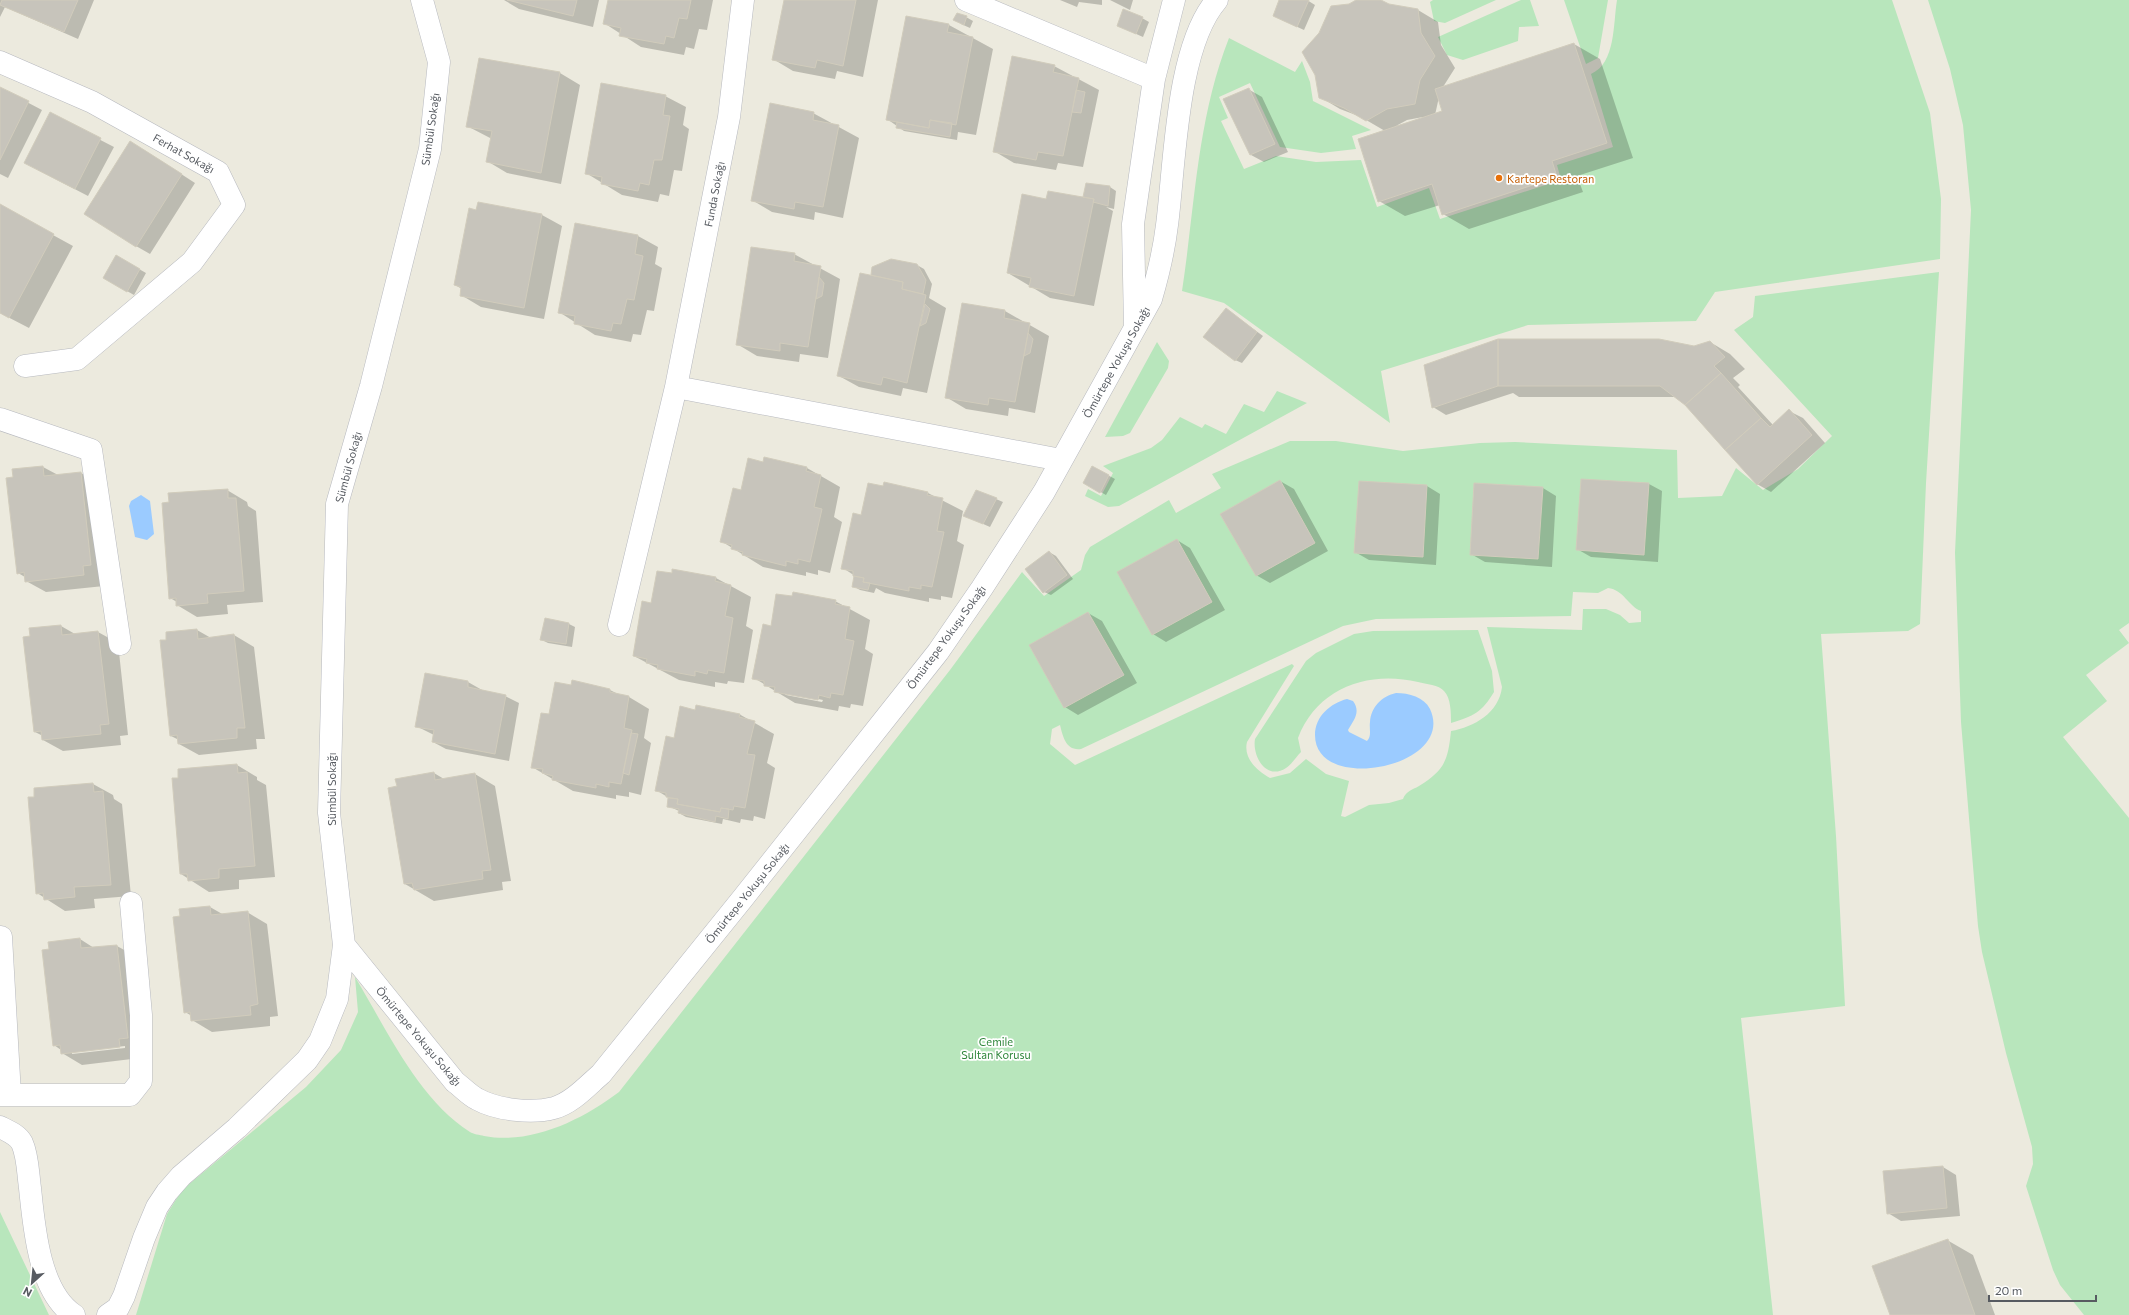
<svg xmlns="http://www.w3.org/2000/svg" width="2129" height="1315" font-family="Commissioner,sans-serif">
  <rect width="100%" height="100%" fill="#eceade"/>
  <!-- green -->
  <path fill="#b8e6bc" fill-rule="evenodd" d="M1433 0H1496L1445 23 1434 21 1430 2Z
    M1521 0H1530L1539 26 1519 27 1518 41 1463 60 1447 55 1438 37Z
    M1564 0H1608L1598 58 1586 64Z
    M1617 0H1892L1930 113 1941 199 1940 259 1715 292 1696 321 1528 325 1381 371 1390 423 1224 303 1182 291C1195 206 1197 119 1229 38L1295 72 1302 61 1310 82 1313 101 1371 130 1352 136 1356 149 1321 153 1280 147 1250 83 1219 97 1228 118 1221 121 1244 169 1276 156 1316 162 1361 160 1377 207 1429 188 1440 219 1561 180 1557 165 1613 147 1591 74C1616 63 1613 24 1617 0Z
    M1928 0H2129V623L2119 630 2129 643 2086 675 2107 701 2063 737 2129 818V1315H2084L2060 1285 2053 1270 2026 1186 2033 1164 2032 1147 2006 1053 1982 952 1978 926 1961 722 1955 553 1971 210 1963 125 1950 69Z
    M1939 272 1926 483 1920 624 1908 631 1821 634 1836 836 1845 1006 1741 1018 1773 1315H136L167 1214 182 1190 306 1087 341 1050 358 1012 355 977C386 1028 418 1099 470 1132 473 1134 480 1135 484 1136 531 1145 582 1120 619 1092L950 670 1022 572 1044 596 1081 570 1085 555 1090 547 1169 500 1176 513 1221 488 1212 474 1290 441H1336L1403 451 1480 443 1515 442 1677 450 1678 498 1722 496 1736 468 1763 490 1798 469 1832 436 1734 330 1753 317 1755 296ZM1608 588C1624 590 1628 606 1641 611V622L1629 623 1620 615 1606 609H1583L1582 630 1487 627 1502 687C1499 713 1474 727 1451 731 1448 760 1445 770 1419 786 1412 790 1406 791 1403 799L1389 803 1369 805 1345 817 1341 816 1349 781 1326 774 1306 759 1290 773 1270 778C1257 771 1243 758 1247 742L1294 666 1292 664 1075 765 1050 744 1052 729 1060 725C1063 737 1066 751 1081 749L1343 626 1376 619 1571 616 1573 592 1598 593Z
    M1157 342 1169 361 1168 368 1130 433 1123 436 1105 437Z
    M1277 391 1307 403 1119 506 1108 507 1085 496 1088 489 1101 496 1113 473 1103 466 1151 448 1162 440 1180 417 1202 428 1205 424 1226 434 1244 404 1264 412Z
    M1478 630 1492 671 1494 692C1482 712 1474 716 1451 723 1451 713 1451 698 1444 691 1439 685 1426 684 1418 682 1368 670 1317 688 1298 738L1301 752C1296 757 1292 764 1286 768 1266 781 1252 756 1255 739L1306 661 1316 653 1354 634 1373 631Z
    M0 1212 49 1315H0Z"/>
  <!-- water -->
  <path fill="#9bcbff" d="M141 495 150 501 154 534 147 540 135 537 129 506 131 501Z
    M1396 693C1409 693 1424 697 1430 709 1457 767 1315 795 1315 735 1315 716 1331 703 1347 699L1353 701C1361 712 1354 720 1348 730L1349 732 1367 741C1372 736 1369 729 1370 722 1371 707 1382 696 1396 693Z"/>
  <!-- shadow -->
  <path fill="#0003" fill-rule="evenodd" d="M0 0H94L78 39 5 7 0 17Z
    M504 0H599L593 27 519 9Z
    M609 0H713L707 30 699 29 694 49 686 47 684 55 641 47 604 23Z
    M785 0H878L863 77 837 71 835 79 793 71 773 59Z
    M1060 0H1102V5L1079 2 1077 7Z
    M1110 0H1133L1130 10Z
    M1280 0H1307L1315 5 1304 30 1280 19Z
    M1358 0H1378L1389 5 1418 10 1438 22 1441 45 1455 68 1443 87 1574 44 1600 59 1633 158 1577 176 1583 192 1469 229 1443 214 1440 205 1405 216 1379 201 1385 131 1361 117 1340 109 1320 97 1350 5ZM1439 97 1444 111 1435 115ZM1423 117 1424 118 1396 126 1407 120Z
    M966 17 973 21 970 28 961 24Z
    M1142 18 1149 22 1143 37 1118 26Z
    M949 25 993 49 976 135 958 132 957 140 904 131 887 119Z
    M480 59 560 73 580 85 561 184 507 173 487 161 492 139 467 126Z
    M1054 66 1099 90 1083 167 1058 163 1056 170 1014 163 994 151Z
    M0 88 42 110 8 178 0 174Z
    M1248 89 1262 97 1288 152 1264 162 1251 155 1225 100Z
    M665 96 686 107 683 125 689 129 682 171 674 170 669 196 660 194 658 202 622 195 586 173Z
    M813 113 859 138 843 218 815 212 814 220 772 212 752 200Z
    M50 114 114 147 88 196 38 170Z
    M144 150 195 183 150 254 136 246Z
    M1086 184 1110 187 1116 191 1114 209 1106 207 1113 211 1094 306 1050 298 1008 273 1047 200 1084 198Z
    M478 204 542 215 562 226 544 319 481 307 461 295 462 289 455 285Z
    M0 206 73 246 29 328 0 313Z
    M576 224 638 236 658 247 655 264 662 268 654 311 647 310 641 335 633 334 631 342 595 335 559 312Z
    M794 254 840 279 828 358 800 354 799 362 757 356 737 344Z
    M116 256 146 273 134 295 104 278Z
    M917 265 924 269 932 284 929 298 946 308 927 393 903 388 901 396 859 387 839 376 876 277 872 274Z
    M1226 309 1263 336 1242 363 1235 360Z
    M1005 311 1049 336 1035 413 1009 408 1008 416 966 409 946 397Z
    M1710 342 1730 354 1745 369 1733 378 1740 385 1738 387 1773 425 1789 411 1803 418 1825 443 1771 492 1757 484 1686 404 1676 397H1519L1513 393 1446 415 1433 407 1425 365 1694 347Z
    M764 463 807 468 840 487 834 517 842 522 830 573 818 570V575L806 572V576L763 567 721 541 741 491Z
    M43 467 58 475 81 473 101 484 104 586 46 592 26 581 25 577 18 573 13 470Z
    M1093 467 1115 479 1106 495 1084 483Z
    M1280 481 1294 489 1328 551 1270 583 1256 575Z
    M885 484 928 493 963 511 957 541 964 545 952 598 941 596V600L929 598V602L885 593 876 588 874 593 860 590 853 586 855 576 843 568 862 516 884 487Z
    M1649 484 1662 491 1658 562 1591 557 1577 549Z
    M1427 486 1440 494 1436 565 1369 560 1355 552Z
    M1543 488 1556 496 1552 567 1485 562 1471 554Z
    M227 490 247 502 248 506 256 511 263 602 227 605 228 614 197 617 177 605V602L170 598Z
    M996 499 1003 502 990 527 965 516Z
    M1177 540 1190 548 1225 610 1166 642 1153 634Z
    M1049 552 1056 556 1073 579 1051 595 1044 592Z
    M673 571 716 578 751 597 746 626 753 630 744 683 728 681 727 684 715 682V687L679 680 634 656 652 604 673 575Z
    M835 601 870 620 865 649 873 654 863 706 851 704 850 708 839 706 838 711 795 703 754 678 772 628ZM783 692 823 700 822 702 786 695Z
    M1088 613 1102 621 1137 683 1078 715 1065 707Z
    M569 624 575 627 572 647 548 643 542 640Z
    M61 626 75 634 98 632 118 643 128 735 120 736 121 745 63 751 43 740V736L35 732 31 637Z
    M197 630 211 638 234 635 254 647 265 739H256L257 749 199 755 179 744V740L171 736Z
    M426 674 468 682 482 690 505 696 519 703 509 761 446 749 433 742 434 735 416 726Z
    M573 682 610 690 620 695 629 697 649 709 644 738 651 743 641 795 629 792V797L616 795V799L573 791 532 767 550 715 572 686Z
    M696 711 739 714 774 734 767 763 775 768 765 819 754 816 753 821 741 819 740 823 723 819 722 824 686 817 679 813V811L668 806 669 798 656 790 675 739Z
    M237 765 257 777V780L266 785 275 877 239 880V889L209 892 181 874Z
    M434 773 444 779 475 774 495 786 511 881 502 882 503 890 434 901 405 884Z
    M93 784 113 795 114 799 122 804 131 896 94 899 95 908 65 911 37 893 35 789Z
    M210 907 224 915 247 912 267 924 278 1016 270 1017V1026L212 1032 192 1020V1016L185 1012Z
    M80 939 94 948 117 946 137 957 140 1058 82 1065 62 1053 61 1050 54 1045ZM125 1046V1048L72 1054V1052Z
    M1943 1167 1956 1175 1960 1216 1901 1221 1888 1213Z
    M1947 1240 1973 1255 1995 1315H1891Z"/>
  <!-- building -->
  <path fill="#c7c4bb" stroke="#d1ccbc" d="M2 0H78L64 32 0 5Z
    M507 0H577L573 16Z
    M608 0H691L687 19 679 18 674 38 666 36 664 44 619 36 621 28 603 24Z
    M784 0H856L843 66 817 60 815 68 772 60Z
    M1279 0H1309L1297 27 1273 16Z
    M1356 0H1381L1389 4 1418 9 1421 33 1435 56 1420 80 1415 104 1387 109 1366 121 1344 108 1319 98 1315 75 1302 52 1319 33 1331 6 1349 4Z
    M1123 9 1143 17 1136 34 1117 26Z
    M957 13 967 16 964 25 953 20Z
    M906 16 949 24 947 32 973 37 956 125 930 120 929 128 886 120Z
    M1574 43 1607 143 1552 161 1557 177 1442 215 1432 184 1378 202 1358 139 1442 111 1435 89Z
    M1012 56 1055 65 1053 72 1079 78 1063 156 1038 152 1036 160 993 152Z
    M479 58 560 72 541 173 486 162 492 131 466 127Z
    M601 83 666 95 663 115 670 116 662 160H654L649 185 640 183 638 191 601 184 602 177 585 174Z
    M0 87 29 101 0 160Z
    M1249 88 1275 144 1250 155 1223 99Z
    M1076 90 1085 92 1081 113 1072 112Z
    M770 103 814 112 813 120 839 125 823 207 795 202 794 209 751 201Z
    M50 112 101 138 75 189 24 163Z
    M930 120 952 123 950 137 896 128 897 122 929 128Z
    M130 141 182 174 136 247 84 214Z
    M1086 183 1110 186 1108 206 1093 202 1094 199 1083 197Z
    M1048 191 1094 199 1074 296 1029 287 1031 278 1007 273 1022 194 1046 199Z
    M478 202 542 214 524 308 460 296 461 287 454 285 469 208 476 210Z
    M0 204 54 234 9 318 0 313Z
    M575 223 638 235 635 254 643 256 634 300 627 299 621 324 613 323 611 331 574 324 575 316 558 313Z
    M751 247 795 253 794 261 821 266 808 347 780 343V351L736 345Z
    M116 255 140 269 127 292 103 278Z
    M891 259 917 264 926 280 923 294 902 289 903 282 871 275 872 267Z
    M860 273 903 282 902 289 926 295 907 383 883 377 881 385 837 376Z
    M819 277 824 283 822 296 816 299Z
    M962 303 1005 310 1004 318 1030 323 1015 402 989 398 988 405 945 398Z
    M925 304 930 309 926 323 920 326Z
    M1226 308 1257 332 1235 361 1203 337Z
    M1028 333 1033 339 1030 353 1024 356Z
    M1498 339V386L1432 408 1424 365Z
    M1498 339H1659L1694 346 1710 341 1725 357 1714 366 1721 373 1685 405 1660 386H1498Z
    M1721 373 1761 418 1725 450 1685 405Z
    M1789 409 1812 435 1757 485 1725 450 1761 418 1770 427Z
    M764 457 807 467 806 471 821 475 814 507 822 509 810 562 798 559V564L786 561V566L742 555 743 552 731 549 732 545 720 542 733 488 741 490 748 458 763 462Z
    M43 466 44 476 81 472 91 565 83 566 84 575 25 582 24 572 17 574 6 478 13 477 12 469Z
    M1092 466 1109 475 1100 493 1083 483Z
    M1581 479 1649 483 1644 555 1576 550Z
    M1280 480 1315 543 1256 576 1220 514Z
    M1359 481 1427 485 1423 557 1354 553Z
    M884 482 928 492 927 495 943 498 937 531 944 532 932 587 921 585V589L909 587V591L863 582 864 578 853 576V571L841 569 853 513 861 515 868 483 883 486Z
    M1474 483 1543 487 1538 559 1470 555Z
    M228 489V498H236L244 591 207 594 208 603 176 606V598L169 599 162 503 169 502 168 493Z
    M976 490 997 498 983 524 963 516Z
    M1177 539 1212 602 1152 635 1117 572Z
    M1049 551 1067 575 1043 593 1025 569Z
    M672 569 716 577 715 581 731 585 725 616 733 618 724 673 708 670 707 674 695 671V676L657 669 658 665 646 663 647 659 633 656 642 601 651 603 657 571 672 573Z
    M854 576 864 578 863 582 870 583 868 590 852 587Z
    M793 592 836 600 835 604 850 607 845 639 854 641 843 695 831 693 830 698 819 695 818 700 774 692 775 687 764 686V681L752 679 763 624 771 626 776 594 792 596Z
    M1088 612 1124 675 1064 708 1029 645Z
    M545 618 569 623 566 644 540 640Z
    M61 625 62 635 98 631 109 724 100 725 101 734 42 740 41 731 34 732 23 637 30 636 29 628Z
    M197 629 198 639 234 634 245 728H237V738L178 744 177 735 170 736 160 640H166V632Z
    M425 673 468 681V687L506 695 495 754 432 742 434 730 415 727Z
    M572 680 610 689V692L629 696 624 728 632 730 621 784 609 782V787L596 784V788L552 780 553 776 542 773 543 769 531 768 541 713 549 714 555 682 571 685Z
    M696 705 740 714 739 717 755 721 747 754 755 755 745 808 734 806 733 810 721 808 720 812 677 804 678 799 666 797V793L655 791 666 736 674 738 680 706 695 710Z
    M631 733 638 734 629 775 623 773Z
    M237 764 238 773 247 772 255 866 219 869V878L188 881 187 874H180L172 778H178V769Z
    M434 772 435 780 475 773 491 870 482 871 483 879 414 890 412 883 404 884 388 788 397 786 395 779Z
    M93 783 94 792 103 791 111 885 74 887 75 897 44 900 43 893 36 894 28 797H34V788Z
    M668 798 678 799 677 804 720 812 721 808 729 809 728 819 716 816 715 822 678 813 679 809 667 807Z
    M210 906 211 915 248 911 258 1004 250 1006 251 1015 191 1021 190 1012 184 1013 173 917 180 916 179 909Z
    M80 938 81 948 117 945 128 1038 119 1039 120 1047 61 1054 60 1045 53 1046 42 950 49 949 48 942Z
    M1943 1166 1947 1208 1887 1214 1883 1171Z
    M1948 1239 1975 1315H1890L1872 1266Z"/>
  <g fill="none" stroke-linecap="round" stroke-linejoin="round">
    <defs>
      <path id="street" d="M966 0 1154 79
        M0 62 92 102 218 172 234 205 192 262 77 359 25 366
        M1135 327 1133 224 1154 79 1174 0
        M676 387 729 117 743 0
        M0 419 91 450 120 644
        M619 625 676 387 1061 460
        M1 937 10 1095
        M344 945 329 813 337 504 371 386 430 149 439 62 422 0
        M0 1095H130L141 1081V1015L131 903
        M0 1127C8 1131 18 1135 22 1143 28 1156 28 1174 30 1188 34 1227 39 1292 74 1315
        M108 1315 118 1308 124 1296 144 1238 157 1207 167 1192 181 1176 237 1128 307 1060 320 1041 337 999 344 945 455 1082C462 1087 469 1095 477 1099 497 1110 532 1114 554 1108 572 1103 587 1086 601 1074L743 898 938 652 982 588 1044 492 1151 299C1158 275 1164 250 1167 225 1175 164 1176 47 1217 0"/>
    </defs>
    <!-- street casing -->
    <use href="#street" stroke="#b7b9bf" stroke-width="23"/>
    <!-- street -->
    <use href="#street" stroke="#fff" stroke-width="22"/>
  </g>
  <!-- markers -->
  <circle fill="#e8710a" stroke="#fff" stroke-width="1.5" cx="1499" cy="178" r="4"/>
  <g text-anchor="middle" dominant-baseline="central" stroke-width="3.5" stroke-linejoin="round" paint-order="stroke">
    <!-- street labels -->
    <g font-size="11" fill="#575b61" stroke="#fff">
      <text transform="translate(430 129) rotate(-82)">Sümbül Sokağı</text>
      <text transform="translate(184 153) rotate(29)">Ferhat Sokağı</text>
      <text transform="translate(714 194) rotate(-79)">Funda Sokağı</text>
      <text transform="translate(1116 362) rotate(-61)">Ömürtepe Yokuşu Sokağı</text>
      <text transform="translate(348 467) rotate(-75)">Sümbül Sokağı</text>
      <text transform="translate(946 637) rotate(-54)">Ömürtepe Yokuşu Sokağı</text>
      <text transform="translate(331 789) rotate(-90)">Sümbül Sokağı</text>
      <text transform="translate(747 893) rotate(-51)">Ömürtepe Yokuşu Sokağı</text>
      <text transform="translate(419 1036) rotate(50)">Ömürtepe Yokuşu Sokağı</text>
    </g>
    <!-- food labels -->
    <g font-size="11" fill="#c56008" stroke="#fff" text-anchor="start">
      <text x="1507" y="178">Kartepe Restoran</text>
    </g>
    <!-- park labels -->
    <g font-size="11" fill="#30873c" stroke="#fff">
      <text x="996" y="1041">Cemile<tspan x="996" dy="13">Sultan Korusu</tspan></text>
    </g>
  </g>
  <!-- north arrow -->
  <g transform="translate(32 1283) rotate(207)" stroke="#ffffff" stroke-width="3" paint-order="stroke">
  <path d="M0-3L7 15L0 10L-7 15Z" fill="#575b61"/>
  <text y="-6" font-size="11" font-weight="bold" text-anchor="middle" fill="#575b61">N</text>
  </g>
  <!-- scale -->
  <path d="M1989 1295v6h107v-6" fill="none" stroke="#575b61" stroke-width="2"/>
  <text x="1995" y="1295" font-size="12" fill="#575b61" stroke="#ffffff" stroke-width="3" paint-order="stroke">20 m</text>
</svg>
